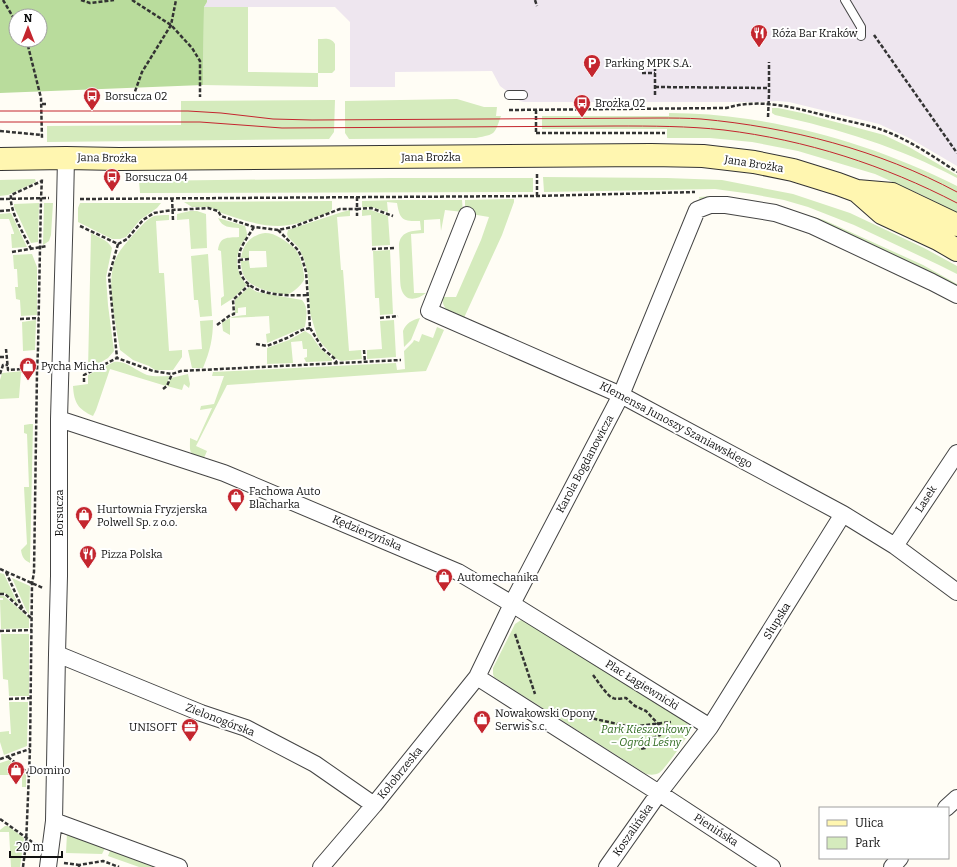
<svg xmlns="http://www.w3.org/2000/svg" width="957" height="867" font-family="Bitter,serif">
  <rect width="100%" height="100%" fill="#fffdf5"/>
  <!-- industrial -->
  <path fill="#eee6ef" d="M207 0H957V166L911 139 879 124 789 102 777 101 759 102H524L520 101 500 86 492 71 395 72V87H350V22L335 7H204L207 2Z"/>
  <!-- green -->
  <path fill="#d5ebbd" d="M204 7H248V72L318 73V39C325 39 331 37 335 44V70L332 73H318V87L203 85Z
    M457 99 484 107H497L496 116H501C494 135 496 134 476 138L349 139 345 133V101Z
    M335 100 334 132 329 139 47 142V126L181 125V101Z
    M772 108H778L802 113 884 135 909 147 957 175V178C899 147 839 129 775 115L772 113Z
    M669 113C696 113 722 115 748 119 821 130 891 153 957 186V213L922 195 875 174 798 151 752 142 710 138H667V129H542V116H669Z
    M543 177 667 178 722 180 793 194 850 213 924 248 957 266V274L939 265 854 225 808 207 784 200 752 194 715 189 544 192Z
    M391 178H533V192L140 193 139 181Z
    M35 179 36 182 8 195 0 196V180Z
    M715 196 747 200 794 211 824 220 923 265 957 284V289L828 227 701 205 699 197Z
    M514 199V202L502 235 463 320C452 314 443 312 442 297H456L481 240 489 217 465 213V200Z
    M398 200H462L463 212 445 210 441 231 440 219 424 220V233L411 234 414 293H426C417 300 405 303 401 288 400 283 400 275 400 269 400 261 399 252 399 244 401 232 410 231 421 230L420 221C403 221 400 221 397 203L387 202 388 212 372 207H362V201Z
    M332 201V209L330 212C317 216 303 223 289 225 266 229 239 219 219 212L218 210 208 207H192L184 202Z
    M39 203 38 242 31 243 14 207V204Z
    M44 203H53L51 235 49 241 43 245Z
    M80 203H161L157 208 140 220 126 237 120 239H112L78 222V208Z
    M350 210V216L337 217 341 270H343L349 351 361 350 362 359 341 361 335 358 322 344 317 336 310 313 308 275 304 259 299 248 288 237 287 234 288 230 342 212Z
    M362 210H371L388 216 390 245 372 246 371 215 362 216Z
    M190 211H197L206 214 207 248 191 249 189 219 177 220V214Z
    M11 213 27 247 12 248 11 234H14V233L9 219H0V214Z
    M169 215V220L156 221 159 273H164L169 351 182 350V357L173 370H155L149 366 133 360 120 350C116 324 105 282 116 258 120 249 127 242 133 235 139 229 145 220 154 216 158 215 164 215 169 215Z
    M218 218 245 226C246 229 247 232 247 235 246 239 243 241 242 243 234 257 236 274 247 285L232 299 221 306V298L224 296 221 251 218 250C220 236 227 238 239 237V228C229 227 223 228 218 218Z
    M91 233C98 237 108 240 112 248L106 277 108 305 114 351 108 358 88 370Z
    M265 233C276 233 286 241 294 248 299 253 301 261 303 268 303 272 305 276 304 280 302 284 293 293 288 294 277 295 252 288 246 279 242 274 241 267 241 261H249L250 268 267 267 266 251H249V258H241C243 244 251 235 265 233Z
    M390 250 393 314 380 315 379 298H375L373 251Z
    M32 254 37 267V315L21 316 20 300 16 299 15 287H18L17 269H14L13 255Z
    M208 254 212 316 200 317 198 300H194L191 256Z
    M249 287 257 292 302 300C309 308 306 318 305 327L267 343 266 334 270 333 269 316 230 318V335L223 331 222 323C231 316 235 316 246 315V307L238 308V313H235V300Z
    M420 318 411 340 404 347 403 331C406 323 412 320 420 318Z
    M36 320 35 350 23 351 22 322Z
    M213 320C213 339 210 351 203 368H192L188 350 202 349 200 321Z
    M394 320 396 357 367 359V350L382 349 380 321Z
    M437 327 444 330 426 371 227 385 196 446 207 451 204 458C188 453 190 454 190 438L197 441 212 408 200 410 201 406 214 404 224 376H212L213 372 396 363 397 370 405 369 404 351 413 342 414 340 419 342 422 334 433 338Z
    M305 331 311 335 320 348 332 359V361L306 362 304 358 307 357V349H303L302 341 291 342 293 363 267 364V348L289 340Z
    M114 362C126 360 136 371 147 375 154 377 163 376 170 376L166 386 110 369 96 410 93 416C78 409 74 403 73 386L88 384V375Z
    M35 370V372L21 373 19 398 0 399V380L2 373Z
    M188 374 190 384 189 388 184 384 182 390 167 386 171 378Z
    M30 424H33L30 563C24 560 22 557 21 550L27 544 24 487H29L27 434 24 433V425Z
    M0 573 4 574 18 604 5 593H0Z
    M12 578 30 586 29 614 27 612Z
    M0 596H4L29 618V628L1 629 0 600H3V598H0Z
    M521 620H525L681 717C684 720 688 722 688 727 689 729 688 733 687 736 684 742 664 770 659 773 655 775 651 775 646 774L494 677 493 674V668L515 624Z
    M1 634H29V696H9L8 680 3 679Z
    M9 702H28L27 746 4 755 0 742V732L9 731V734H11Z
    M9 760 26 775V787H22V775H0V763Z
    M5 826H8L24 838 20 867H11L9 832H0V830Z
    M67 833 106 846 102 854 66 853Z
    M111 848 163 867H139L108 856Z"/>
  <!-- forest -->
  <path fill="#b9dc9c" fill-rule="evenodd" d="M0 0H207V2L204 7 203 85 0 93ZM16 16H40V40H16Z"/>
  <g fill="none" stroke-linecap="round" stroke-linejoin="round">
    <defs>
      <path id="lane" d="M845 0 861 27V36
        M509 95H523"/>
      <path id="street" d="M467 215 429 311 621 395 843 514 895 546 957 592
        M59 419 224 473 458 572 512 604 710 727
        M895 546 957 453
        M57 654 201 713 246 728 315 764 374 805
        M477 677 659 793 772 867
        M946 808 957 798
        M54 821 179 867
        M48 867 54 821 57 654 59 576V419L65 205 66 158
        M321 867 374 805 477 677 515 598 621 395 697 210 710 205H726L775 213 813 226 932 282 957 295
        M607 867 659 793 710 727 843 514
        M892 867 900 858"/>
      <path id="secondary" d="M0 159 66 158 119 159 651 155 703 156 754 162 793 170 838 184 857 191 892 194 957 225
        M857 191 882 213 938 239 957 250"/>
    </defs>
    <!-- lane casing -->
    <use href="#lane" stroke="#444" stroke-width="10"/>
    <!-- street casing -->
    <use href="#street" stroke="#444" stroke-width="18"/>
    <!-- secondary casing -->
    <use href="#secondary" stroke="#333" stroke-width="24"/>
    <!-- path -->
    <path stroke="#333" stroke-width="2.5" stroke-dasharray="4 2" stroke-linecap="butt" d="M3 0 16 22
      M81 0 90 3 114 0
      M132 0 171 25 192 48 200 61V97
      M535 0 537 6
      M874 35 957 153
      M25 40 28 46 41 98 42 139
      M642 73H655
      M655 87 769 88
      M655 95V63
      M133 97 142 72 171 25 176 0
      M42 104H46
      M509 110 726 108C764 97 798 109 835 118 851 122 869 125 885 131 911 141 934 157 957 172
      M536 110V133
      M768 117 769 94V62
      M0 131 42 135
      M536 133H665
      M537 174V196
      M357 197V209L371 208 393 216
      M172 198 173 220
      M0 199 49 198
      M80 199 537 196 695 192
      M0 211 12 210
      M80 226 118 244 109 276 117 358
      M254 227C249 235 243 243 240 251 239 255 239 260 239 264 240 296 283 296 307 295
      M278 230 298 250 302 258 306 272 310 328 323 349 334 358 337 363
      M118 244 127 239 143 220 154 213 172 210 192 209 208 208 218 211 221 216 254 227 278 230 293 227 340 209H357V216
      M31 249C24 234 9 211 11 195L42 181
      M372 249 395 248
      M12 252 47 246
      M239 260 249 259
      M380 318 398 316
      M20 319 39 318
      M217 325 229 316 234 314 233 300 249 285
      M256 344 267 346 287 338 302 330 310 328
      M6 349 8 370 37 368
      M364 350 365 362
      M0 357H7
      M0 374 3 365H8
      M84 382V375L117 358 153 371 172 374 181 371 401 360
      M163 389 167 386 172 374
      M0 569 43 588
      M6 572 24 612
      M0 594H5L32 619
      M0 631 32 630
      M515 634 535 694
      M593 675C597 680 607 696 613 698 617 700 622 698 626 698L635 706 646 711 661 727V729L660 735 648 740 647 742V746L645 748 639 749
      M9 699 31 698
      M564 712 631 727 671 722
      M8 757 29 774
      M0 759 30 749
      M0 819 35 844
      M64 863 79 865
      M23 867 26 844 30 749 32 584 34 572 37 372 38 349 41 198 42 178
      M79 867V865L103 861 119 867"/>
    <!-- lane -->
    <use href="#lane" stroke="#fff" stroke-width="8"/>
    <!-- street -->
    <use href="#street" stroke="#fff" stroke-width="16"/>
    <!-- secondary -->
    <use href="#secondary" stroke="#fff6b0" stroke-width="22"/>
    <!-- tram -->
    <path stroke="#c4262e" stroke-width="1" d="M0 111H188L221 113 273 119 312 120 658 118C672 118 687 118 701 119 789 127 879 150 957 192
      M0 122H200L282 128 615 126C652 126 688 126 724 130 806 140 884 165 957 203"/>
  </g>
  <!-- icons -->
  <defs>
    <symbol id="restaurant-pin" viewBox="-11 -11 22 30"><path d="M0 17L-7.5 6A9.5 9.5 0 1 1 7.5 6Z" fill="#c4262e" stroke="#fff"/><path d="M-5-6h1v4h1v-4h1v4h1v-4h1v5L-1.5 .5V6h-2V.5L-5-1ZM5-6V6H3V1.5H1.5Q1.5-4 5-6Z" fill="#fff"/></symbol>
    <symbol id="parking-pin" viewBox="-11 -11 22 30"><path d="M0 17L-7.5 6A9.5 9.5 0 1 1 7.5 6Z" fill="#c4262e" stroke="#fff"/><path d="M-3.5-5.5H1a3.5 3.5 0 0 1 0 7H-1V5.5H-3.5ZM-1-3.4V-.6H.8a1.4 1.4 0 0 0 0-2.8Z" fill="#fff"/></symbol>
    <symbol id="bus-pin" viewBox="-11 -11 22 30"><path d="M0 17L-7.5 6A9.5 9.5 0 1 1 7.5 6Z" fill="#c4262e" stroke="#fff"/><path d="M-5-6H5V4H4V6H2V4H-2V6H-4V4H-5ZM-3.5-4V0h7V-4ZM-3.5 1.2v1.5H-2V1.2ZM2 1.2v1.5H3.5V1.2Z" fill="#fff"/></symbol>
    <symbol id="shop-pin" viewBox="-11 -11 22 30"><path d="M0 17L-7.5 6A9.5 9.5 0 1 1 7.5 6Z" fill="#c4262e" stroke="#fff"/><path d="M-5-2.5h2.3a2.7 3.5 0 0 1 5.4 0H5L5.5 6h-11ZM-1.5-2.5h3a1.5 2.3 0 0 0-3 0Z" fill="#fff"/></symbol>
    <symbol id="office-pin" viewBox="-11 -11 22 30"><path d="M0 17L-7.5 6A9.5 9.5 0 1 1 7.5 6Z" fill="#c4262e" stroke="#fff"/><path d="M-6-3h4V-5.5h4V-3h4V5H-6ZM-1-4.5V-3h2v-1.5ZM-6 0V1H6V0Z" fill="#fff"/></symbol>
  </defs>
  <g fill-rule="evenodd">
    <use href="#restaurant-pin" x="749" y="23" width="20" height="27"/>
    <use href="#parking-pin" x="582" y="53" width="20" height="27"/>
    <use href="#bus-pin" x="82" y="86" width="20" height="27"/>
    <use href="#bus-pin" x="572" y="93" width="20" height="27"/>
    <use href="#bus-pin" x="102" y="167" width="20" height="27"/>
    <use href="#shop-pin" x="18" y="356" width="20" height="27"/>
    <use href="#shop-pin" x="226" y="487" width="20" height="27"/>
    <use href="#shop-pin" x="74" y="505" width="20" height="27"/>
    <use href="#restaurant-pin" x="78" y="544" width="20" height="27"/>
    <use href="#shop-pin" x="434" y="567" width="20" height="27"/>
    <use href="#shop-pin" x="472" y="709" width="20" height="27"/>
    <use href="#office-pin" x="180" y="717" width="20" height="27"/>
    <use href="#shop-pin" x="6" y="760" width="20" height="27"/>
  </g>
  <g text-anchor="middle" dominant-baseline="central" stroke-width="4" stroke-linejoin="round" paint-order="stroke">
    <!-- poi labels -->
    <g font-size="11" fill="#111" stroke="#fff" text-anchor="start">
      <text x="772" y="33">Róża Bar Kraków</text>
      <text x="605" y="63">Parking MPK S.A.</text>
      <text x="105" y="96">Borsucza 02</text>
      <text x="595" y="103">Brożka 02</text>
      <text x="125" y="177">Borsucza 04</text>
      <text x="41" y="366">Pycha Micha</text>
      <text x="249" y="491">Fachowa Auto<tspan x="249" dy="13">Blacharka</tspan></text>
      <text x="97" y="509">Hurtownia Fryzjerska<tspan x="97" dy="13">Polwell Sp. z o.o.</tspan></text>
      <text x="101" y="554">Pizza Polska</text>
      <text x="457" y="577">Automechanika</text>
      <text x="495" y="713">Nowakowski Opony<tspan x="495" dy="13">Serwis s.c.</tspan></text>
      <text x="177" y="727" text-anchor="end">UNISOFT</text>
      <text x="29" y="770">Domino</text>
    </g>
    <!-- street labels -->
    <g font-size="11" fill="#111" stroke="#fff">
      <text x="431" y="157">Jana Brożka</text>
      <text transform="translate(107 158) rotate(1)">Jana Brożka</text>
      <text transform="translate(754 164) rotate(9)">Jana Brożka</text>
      <text transform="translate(676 425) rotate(28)">Klemensa Junoszy Szaniawskiego</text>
      <text transform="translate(585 464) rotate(-62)">Karola Bogdanowicza</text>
      <text transform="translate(926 499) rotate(-57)">Lasek</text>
      <text transform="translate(59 513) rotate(-90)">Borsucza</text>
      <text transform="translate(367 533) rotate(23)">Kędzierzyńska</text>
      <text transform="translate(777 621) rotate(-58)">Słupska</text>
      <text transform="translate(642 685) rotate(32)">Plac Łagiewnicki</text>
      <text transform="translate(220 720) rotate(21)">Zielonogórska</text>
      <text transform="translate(400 773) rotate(-51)">Kołobrzeska</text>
      <text transform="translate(633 830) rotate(-55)">Koszalińska</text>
      <text transform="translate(716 830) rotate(33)">Pienińska</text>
    </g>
    <!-- park labels -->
    <g font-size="11" font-style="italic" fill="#2f6b1f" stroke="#fff">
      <text x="646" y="729">Park Kieszonkowy<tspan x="646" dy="13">– Ogród Leśny</tspan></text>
    </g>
  </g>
  <!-- legend -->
  <rect x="819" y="807" width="130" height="52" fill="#ffffff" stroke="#a0a0a0"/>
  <rect x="827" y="820" width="20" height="6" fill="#fff6b0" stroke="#a0a0a0"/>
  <text x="855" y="827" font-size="12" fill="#111111">Ulica</text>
  <rect x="827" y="837" width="20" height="12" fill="#d5ebbd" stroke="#a0a0a0"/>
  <text x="855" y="847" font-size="12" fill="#111111">Park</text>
  <!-- north arrow -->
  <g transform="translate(28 28)"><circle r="19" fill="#ffffff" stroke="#a0a0a0"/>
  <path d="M0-3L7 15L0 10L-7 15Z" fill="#c4262e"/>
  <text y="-6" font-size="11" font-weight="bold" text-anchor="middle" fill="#111111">N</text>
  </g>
  <!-- scale -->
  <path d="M10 851v6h52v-6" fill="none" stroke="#111111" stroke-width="2"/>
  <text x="16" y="851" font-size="12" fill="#111111" stroke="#ffffff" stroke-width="3" paint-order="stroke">20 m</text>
</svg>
